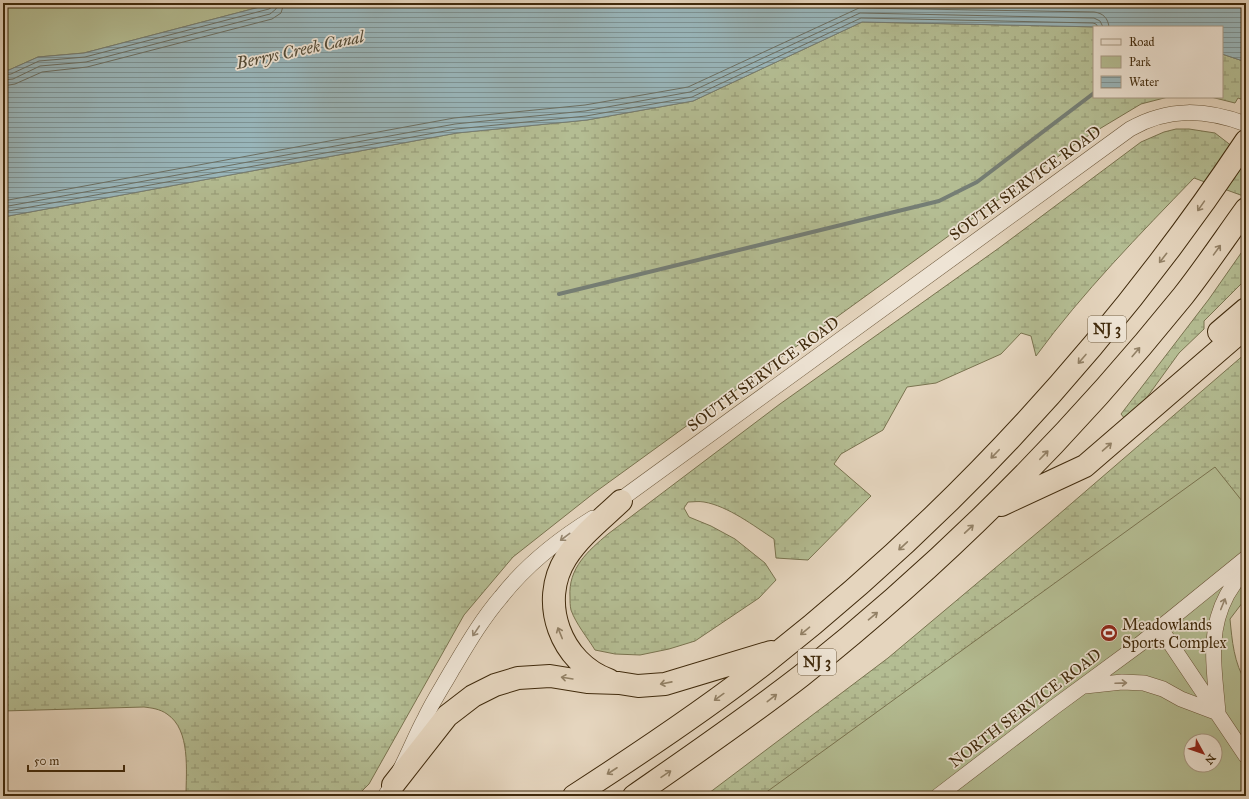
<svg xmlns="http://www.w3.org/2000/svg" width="1249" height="799" font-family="'IM FELL Great Primer',serif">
  <defs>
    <pattern id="wetland-marsh" width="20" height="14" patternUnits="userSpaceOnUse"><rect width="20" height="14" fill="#b4bd93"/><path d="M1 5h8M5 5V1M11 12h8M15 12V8" fill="none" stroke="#949a76"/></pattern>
    <pattern id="water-rules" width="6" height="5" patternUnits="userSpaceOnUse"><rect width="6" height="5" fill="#99b6bb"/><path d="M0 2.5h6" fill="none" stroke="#7e9496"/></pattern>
  </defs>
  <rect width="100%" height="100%" fill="#e5d5be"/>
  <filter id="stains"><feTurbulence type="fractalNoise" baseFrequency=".005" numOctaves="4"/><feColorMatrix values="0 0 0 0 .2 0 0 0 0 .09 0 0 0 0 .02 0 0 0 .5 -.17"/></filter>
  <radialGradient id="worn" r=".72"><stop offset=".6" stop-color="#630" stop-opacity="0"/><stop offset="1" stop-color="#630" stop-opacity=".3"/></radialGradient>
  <!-- wetland -->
  <path fill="url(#wetland-marsh)" stroke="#7a7450" d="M862 22 1100 27H1094V97H1168L1141 104 1081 140 594 493 513 557 464 615 369 784 357 796H186C186 771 191 730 167 714 160 709 152 708 144 707L3 711V217L457 133 587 120 693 101Z
    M1222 54 1246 62V101L1238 98 1235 103 1211 97H1222Z
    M1176 129H1189L1215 133 1246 157V197L1194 178C1139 235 1083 292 1036 356L1031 336 1021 333 1001 354 936 383 907 387 883 430 841 454 834 464 871 496 808 560 776 558 774 539C754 526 728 506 704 502 699 501 693 502 688 502L684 508 689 517 711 526 735 539 765 563 776 580 759 598 695 641 669 649 640 655 615 654 595 650C587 637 576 624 571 610 570 606 570 601 570 597 568 568 588 551 608 534L780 404 999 248 1141 142 1164 132Z
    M1246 246V279L1204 321V329L1179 353 1145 400 1125 419 1121 414 1209 299Z
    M1246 353V522L918 796H705L888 658 1050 522Z"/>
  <!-- park -->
  <path fill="#b4bd93" stroke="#7a7450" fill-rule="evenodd" d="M3 3H275L84 53 38 57 9 70 3 71Z
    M1215 467 1246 506V598L1230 619C1232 640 1234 664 1246 682V796H761ZM1191 741H1215V765H1191Z"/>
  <!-- water -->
  <path fill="url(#water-rules)" stroke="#757e75" d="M275 3H1246V62L1222 54V27H1100L862 22 693 101 587 120 457 133 3 217V71L9 70 38 57 84 53Z"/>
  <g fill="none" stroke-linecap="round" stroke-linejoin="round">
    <!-- shore -->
    <path stroke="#6c7064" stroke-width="1" d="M3 75 11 74 39 61 85 57 269 9 272 7 273 3
      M3 80 13 79 40 66 86 62 270 14 276 9 278 3
      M3 86 15 84 42 72 87 67 272 19 281 13 284 3
      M3 201 454 118 585 105 688 87 859 8 1094 12C1103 13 1108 18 1109 27
      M3 207 455 124 585 111 690 92 860 13 1094 18 1100 21 1103 27
      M3 212 456 129 586 116 692 97 861 18 1093 23 1096 24 1098 27"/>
    <!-- stream -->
    <path stroke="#757e75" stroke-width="4" d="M559 294 939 201 977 182 1094 93"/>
    <defs>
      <path id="minor" d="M613 505 1130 129C1169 107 1205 109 1246 124
        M1160 628 1246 756
        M1085 686 1122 682 1144 683 1163 689 1181 699 1218 713
        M1218 713C1215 672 1206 634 1227 595 1233 585 1240 575 1246 566
        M385 796C402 772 411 744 425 718 433 701 443 686 452 670 467 645 482 619 501 597 526 565 559 539 593 518
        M938 796 1053 708 1140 644 1246 558"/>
      <path id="highway" d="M1219 332 1246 309
        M1001 505 1085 466 1246 327
        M609 680C561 663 538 602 566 558 580 536 602 519 621 501
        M393 785 447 716 473 696 495 685 518 678 550 676 587 682 619 683 638 686 665 684 771 652
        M574 796C639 754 704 711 765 663 952 516 1114 339 1246 141
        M634 796C690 757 747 718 801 676 942 564 1070 436 1183 296 1205 268 1225 238 1246 209"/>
    </defs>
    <!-- minor casing -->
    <use href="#minor" stroke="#695538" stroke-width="16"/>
    <!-- highway casing -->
    <use href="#highway" stroke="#402a0c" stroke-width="24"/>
    <!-- minor -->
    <use href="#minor" stroke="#eee4d5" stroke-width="15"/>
    <!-- highway -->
    <use href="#highway" stroke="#e5d5be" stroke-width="22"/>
  </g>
  <!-- one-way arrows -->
  <defs><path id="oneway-shaft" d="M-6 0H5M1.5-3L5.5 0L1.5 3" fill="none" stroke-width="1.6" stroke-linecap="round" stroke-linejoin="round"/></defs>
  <g stroke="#928065">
    <use href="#oneway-shaft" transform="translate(1201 206) rotate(125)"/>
    <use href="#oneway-shaft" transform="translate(1217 250) rotate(-54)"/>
    <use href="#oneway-shaft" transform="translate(1163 258) rotate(128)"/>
    <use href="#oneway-shaft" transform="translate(1136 352) rotate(-50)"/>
    <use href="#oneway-shaft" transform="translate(1082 359) rotate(131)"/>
    <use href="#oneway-shaft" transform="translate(1107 447) rotate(-41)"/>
    <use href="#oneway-shaft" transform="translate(995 454) rotate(134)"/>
    <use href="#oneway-shaft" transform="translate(1044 455) rotate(-46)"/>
    <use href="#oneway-shaft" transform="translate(969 529) rotate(-43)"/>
    <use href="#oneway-shaft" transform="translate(903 546) rotate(137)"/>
    <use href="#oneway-shaft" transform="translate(873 616) rotate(-40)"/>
    <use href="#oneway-shaft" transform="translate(805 631) rotate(140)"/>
    <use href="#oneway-shaft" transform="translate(560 633) rotate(-112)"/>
    <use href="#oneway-shaft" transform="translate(567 678) rotate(-171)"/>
    <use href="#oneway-shaft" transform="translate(666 683) rotate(169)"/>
    <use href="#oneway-shaft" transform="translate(719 697) rotate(144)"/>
    <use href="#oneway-shaft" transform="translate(772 698) rotate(-38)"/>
    <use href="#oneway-shaft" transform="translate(612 771) rotate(147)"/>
    <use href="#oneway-shaft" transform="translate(666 774) rotate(-34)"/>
  </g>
  <g stroke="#978770">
    <use href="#oneway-shaft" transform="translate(565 537) rotate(143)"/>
    <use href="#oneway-shaft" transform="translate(1223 604) rotate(-68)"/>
    <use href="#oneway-shaft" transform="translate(476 631) rotate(124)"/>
    <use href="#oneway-shaft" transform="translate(1121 683) rotate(-2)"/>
  </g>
  <!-- icons -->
  <defs>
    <symbol id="stadium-disc" viewBox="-11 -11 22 22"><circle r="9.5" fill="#8f2418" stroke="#eee4d5"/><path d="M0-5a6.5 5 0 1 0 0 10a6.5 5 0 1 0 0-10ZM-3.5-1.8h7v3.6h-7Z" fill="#fff"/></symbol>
  </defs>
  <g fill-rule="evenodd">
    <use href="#stadium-disc" x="1099" y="623" width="20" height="20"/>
  </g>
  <g text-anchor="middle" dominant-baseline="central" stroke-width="3.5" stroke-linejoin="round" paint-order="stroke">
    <!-- shield labels -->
    <g fill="#eee4d5" stroke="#746248" stroke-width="1">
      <rect x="1088" y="316" width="38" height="26" rx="3"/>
      <rect x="798" y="649" width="38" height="26" rx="3"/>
    </g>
    <g font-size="15" font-weight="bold" fill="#402a0c">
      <text x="1107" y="329">NJ 3</text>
      <text x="817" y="662">NJ 3</text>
    </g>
    <!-- street labels -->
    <g font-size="16" fill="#402a0c" stroke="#eee4d5">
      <text transform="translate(1025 183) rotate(-36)">SOUTH SERVICE ROAD</text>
      <text transform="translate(763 374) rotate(-36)">SOUTH SERVICE ROAD</text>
      <text transform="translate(1025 708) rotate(-37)">NORTH SERVICE ROAD</text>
    </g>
    <!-- poi labels -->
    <g font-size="16" fill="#402a0c" stroke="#eee4d5" text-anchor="start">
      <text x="1122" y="624">Meadowlands<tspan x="1122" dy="18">Sports Complex</tspan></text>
    </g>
    <!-- water labels -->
    <g font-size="17" font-style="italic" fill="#564d38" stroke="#eee4d5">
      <text transform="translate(300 50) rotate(-12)">Berrys Creek Canal</text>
    </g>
  </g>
  <!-- margin -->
  <rect width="1249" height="799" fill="none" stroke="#e5d5be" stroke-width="16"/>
  <rect x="4" y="4" width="1241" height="791" fill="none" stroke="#402a0c" stroke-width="2"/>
  <rect x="8" y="8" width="1233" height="783" fill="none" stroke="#402a0c"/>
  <!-- legend -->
  <rect x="1093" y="26" width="130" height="72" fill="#eee4d5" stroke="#a89a85"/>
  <rect x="1101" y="39" width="20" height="6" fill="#eee4d5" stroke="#a89a85"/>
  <text x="1129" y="46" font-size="12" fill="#402a0c">Road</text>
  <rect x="1101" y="56" width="20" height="12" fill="#b4bd93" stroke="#a89a85"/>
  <text x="1129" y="66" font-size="12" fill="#402a0c">Park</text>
  <rect x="1101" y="76" width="20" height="12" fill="url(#water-rules)" stroke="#a89a85"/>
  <text x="1129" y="86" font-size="12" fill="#402a0c">Water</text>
  <!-- north arrow -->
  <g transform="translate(1203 753) rotate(130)"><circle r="19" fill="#eee4d5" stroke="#a89a85"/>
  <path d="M0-3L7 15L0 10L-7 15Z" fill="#8f2418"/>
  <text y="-6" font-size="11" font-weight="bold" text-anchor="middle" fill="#402a0c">N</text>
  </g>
  <!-- scale -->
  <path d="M28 765v6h96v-6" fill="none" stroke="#402a0c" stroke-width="2"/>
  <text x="34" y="765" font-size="12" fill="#402a0c" stroke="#eee4d5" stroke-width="3" paint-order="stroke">50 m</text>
  <rect width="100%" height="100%" filter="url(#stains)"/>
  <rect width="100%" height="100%" fill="url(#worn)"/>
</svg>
